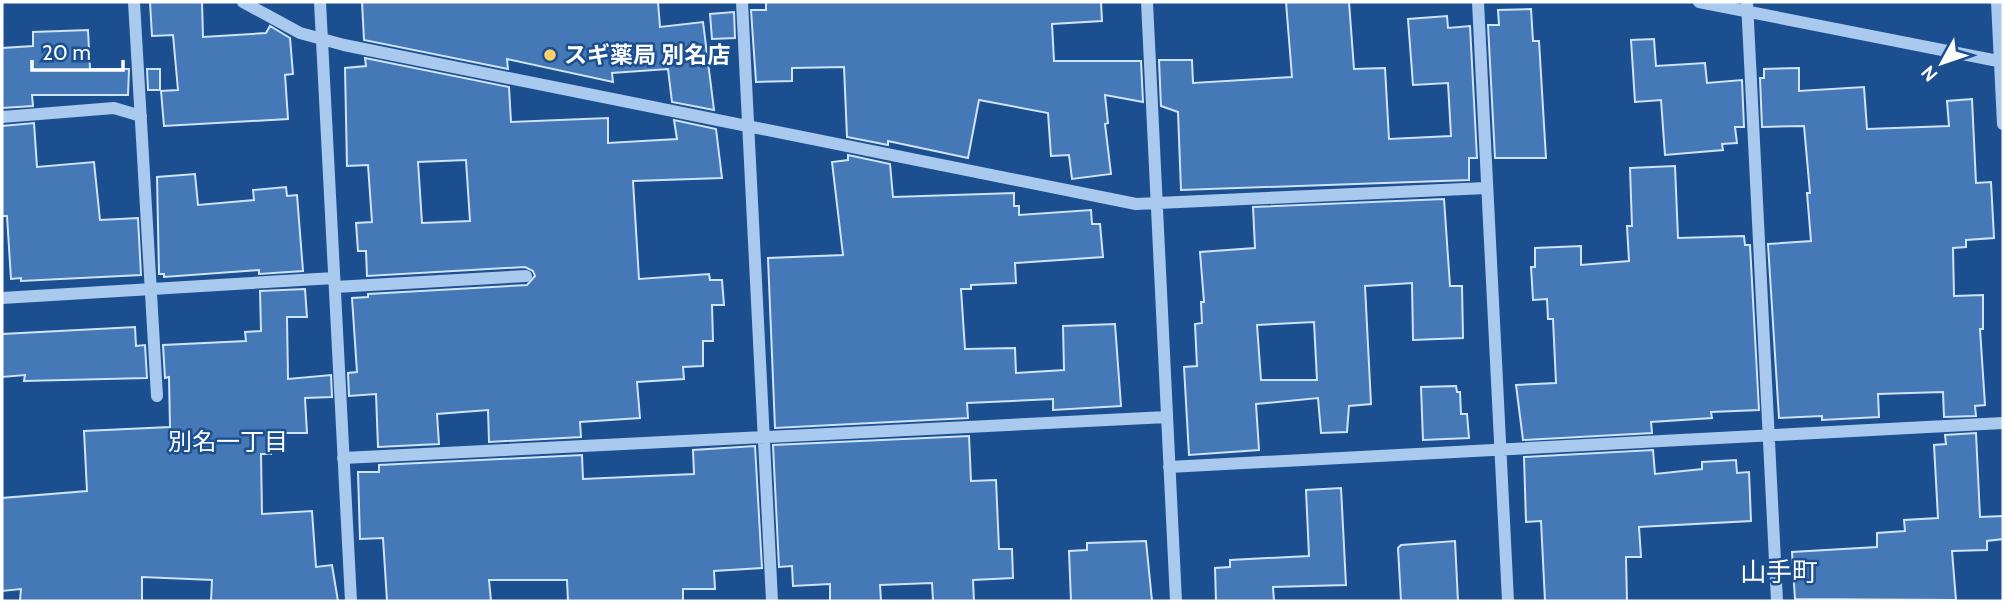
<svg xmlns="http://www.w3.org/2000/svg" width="2005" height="603" font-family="Cabin,'Noto Sans JP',sans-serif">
  <rect width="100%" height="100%" fill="#1b4f8f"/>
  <!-- building -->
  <path fill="#4478b7" stroke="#cfe3fa" stroke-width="2" fill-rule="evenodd" d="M150 2H202L203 37 266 33 270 26 290 38 293 74 285 75 288 119 164 126 161 91 178 90 173 35 152 36Z
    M362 2H658L660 27 703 22 714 110 672 102 668 69 612 73 613 82 507 59 508 69 364 40Z
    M766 2H1101L1102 21 1052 24 1054 61H1141L1143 102 1105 95 1108 123 1105 124 1111 174 1072 179 1069 155 1051 156 1048 113 979 100 968 158 888 141V145L847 137 844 67 792 68V81L756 82 751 10H766Z
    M1286 2H1349L1354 69 1385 68 1389 139 1451 136 1448 83 1413 85 1408 19 1447 16 1448 28 1470 26 1477 158H1469V180L1181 190 1178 112 1161 106 1159 60H1192L1193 83 1292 77Z
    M1531 9 1533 41H1539L1546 158H1495L1488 25H1499L1498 10Z
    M734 12 735 38 712 39 710 14Z
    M88 30 90 69H129L128 95H32L33 106 2 108V48L33 46V32Z
    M1654 39 1656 66 1705 63 1707 83 1742 80 1744 127H1735L1737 143 1722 144 1723 150 1665 155 1661 100 1635 102 1631 40Z
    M365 58 509 87 511 122 608 118V143L677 139 674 120 716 129 722 178 633 181 639 279 709 274 710 280H722L724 305H712L713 341H703V366L683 367 684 379 637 382 640 418 580 422 581 437 489 442 488 410 437 414 439 444 378 447 376 394 349 396 348 373 357 372 352 298 368 297V294L527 285 535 276 533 271 525 267 367 276 366 251H358L356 223 372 222 368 165 347 166 345 68 366 66ZM466 160 470 221 422 223 418 162Z
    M1799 68V91L1864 87 1867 129 1949 126 1947 101 1972 99 1976 183 1991 182 1994 238 1966 240V247L1953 248 1954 296 1983 295V329H1980L1985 405 1975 406 1976 416 1944 417 1943 392 1878 394 1879 417 1822 420V416L1779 418 1768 244 1811 241 1807 193H1810L1804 126 1762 127 1760 78H1764V69Z
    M147 69H160V90H148Z
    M34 123 37 167 94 162 100 220 138 218 141 275 21 281V278L11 279 7 216H2V126Z
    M848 155 890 164 893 197 1014 193V206H1019V215L1091 210 1092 224H1100L1103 257 1015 263 1016 283 971 285V289H961L965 349 1015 348 1016 373 1064 370 1063 326 1115 324 1121 406 1053 410V399L967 403 968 418 775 428 768 258 843 255 832 162 848 160Z
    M1675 166 1678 238 1744 236 1745 245H1750L1759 410 1711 412 1712 418 1651 422 1652 433 1523 440 1516 385 1556 383 1553 319H1548L1547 299 1533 300 1531 267H1535V248L1581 246V265L1629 261 1627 226H1632L1630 168Z
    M195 174 198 205 254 200 253 190 286 187 287 196 297 195 303 271 259 274V270L164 277V274H159L157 177Z
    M1444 199 1450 286H1462L1463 338 1413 340 1412 283 1365 286 1371 404 1349 406 1347 432 1321 433 1318 398 1256 404 1259 450 1189 455 1184 367 1197 366 1195 324 1202 323 1201 302H1204L1200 252 1255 248 1253 207ZM1314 322 1317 380H1261L1257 325Z
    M305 289 307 317H287L288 379 331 375 332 397 305 398 307 433H270L271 454H261L262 514 312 511 316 567 332 565 338 601H211L212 580 142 577V601H20L21 589 2 591V498L87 491 84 431 170 427 169 377 165 378 163 345 246 341 245 332 261 331 260 291Z
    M135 327 136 346 145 345 147 378 24 381 25 375 2 377V334Z
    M1456 386 1457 392H1460L1461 414H1467L1469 438 1423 440 1421 387Z
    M1976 433 1980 517 2003 516V539L1987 541V550L1952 551 1956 600 1795 599 1792 552 1877 547V533L1905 531 1904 520 1938 518 1934 445 1946 444 1945 435Z
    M969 436 971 481 996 480 999 549H1012L1013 578 973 580 974 601H933L932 583 880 585 881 601H830V584L793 586 792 566 779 567 773 445Z
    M755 446 762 568 714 571 715 589H683V601H568L567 580H489L491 601H387L383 538 360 539 358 472H379V465L582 455 583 479 694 474 693 450Z
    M1653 450 1655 474 1702 469V462L1736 460 1737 473 1749 472 1751 521 1639 527 1641 557H1626L1627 601H1545L1541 521 1526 522 1524 457Z
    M1341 488 1346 585 1273 587 1274 601H1216L1215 568 1230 567V560L1309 556 1306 490Z
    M1146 541 1152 601H1071L1069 551 1087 550V543Z
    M1455 541 1458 601H1401L1398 548 1401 545Z"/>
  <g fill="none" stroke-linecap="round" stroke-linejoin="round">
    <!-- minor -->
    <path stroke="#a9c9ee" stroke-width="12" d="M134 2 157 396
      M243 2 300 33 344 45 1136 204 1486 188
      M320 2 351 601
      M742 2 772 601
      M1147 2 1176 601
      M1478 2 1508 601
      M1699 2 2003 62
      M1747 2 1777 601
      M1997 2 2003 124
      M2 117 114 108 141 116
      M335 287 526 276
      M2 298 334 278
      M343 458 1167 417
      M1169 467 2003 423"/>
  </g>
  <!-- markers -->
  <circle fill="#ffd166" stroke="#1b4f8f" stroke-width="2.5" cx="550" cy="55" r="7"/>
  <g text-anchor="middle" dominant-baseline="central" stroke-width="5" stroke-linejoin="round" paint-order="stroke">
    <!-- poi labels -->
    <g font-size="23" font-weight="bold" fill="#fff" stroke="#1b4f8f" text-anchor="start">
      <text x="564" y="55">スギ薬局 別名店</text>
    </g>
    <!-- neighbourhood labels -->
    <g font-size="24" fill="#fff" stroke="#1b4f8f">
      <text x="228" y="441">別名一丁目</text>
    </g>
    <!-- quarter labels -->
    <g font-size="26" fill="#fff" stroke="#1b4f8f">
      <text x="1779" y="572">山手町</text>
    </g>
  </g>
  <!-- border -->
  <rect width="2005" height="603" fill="none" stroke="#ffffff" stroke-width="7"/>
  <!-- north arrow -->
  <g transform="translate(1942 63) rotate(230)" stroke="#1b4f8f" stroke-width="5" paint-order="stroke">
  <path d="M0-5L12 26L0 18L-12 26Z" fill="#ffffff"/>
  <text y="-10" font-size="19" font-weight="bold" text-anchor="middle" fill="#ffffff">N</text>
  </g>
  <!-- scale -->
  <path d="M32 60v10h91v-10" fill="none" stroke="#ffffff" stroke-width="3.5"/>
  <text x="42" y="60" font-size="21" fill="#ffffff" stroke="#1b4f8f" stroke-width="5" paint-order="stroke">20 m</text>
</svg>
